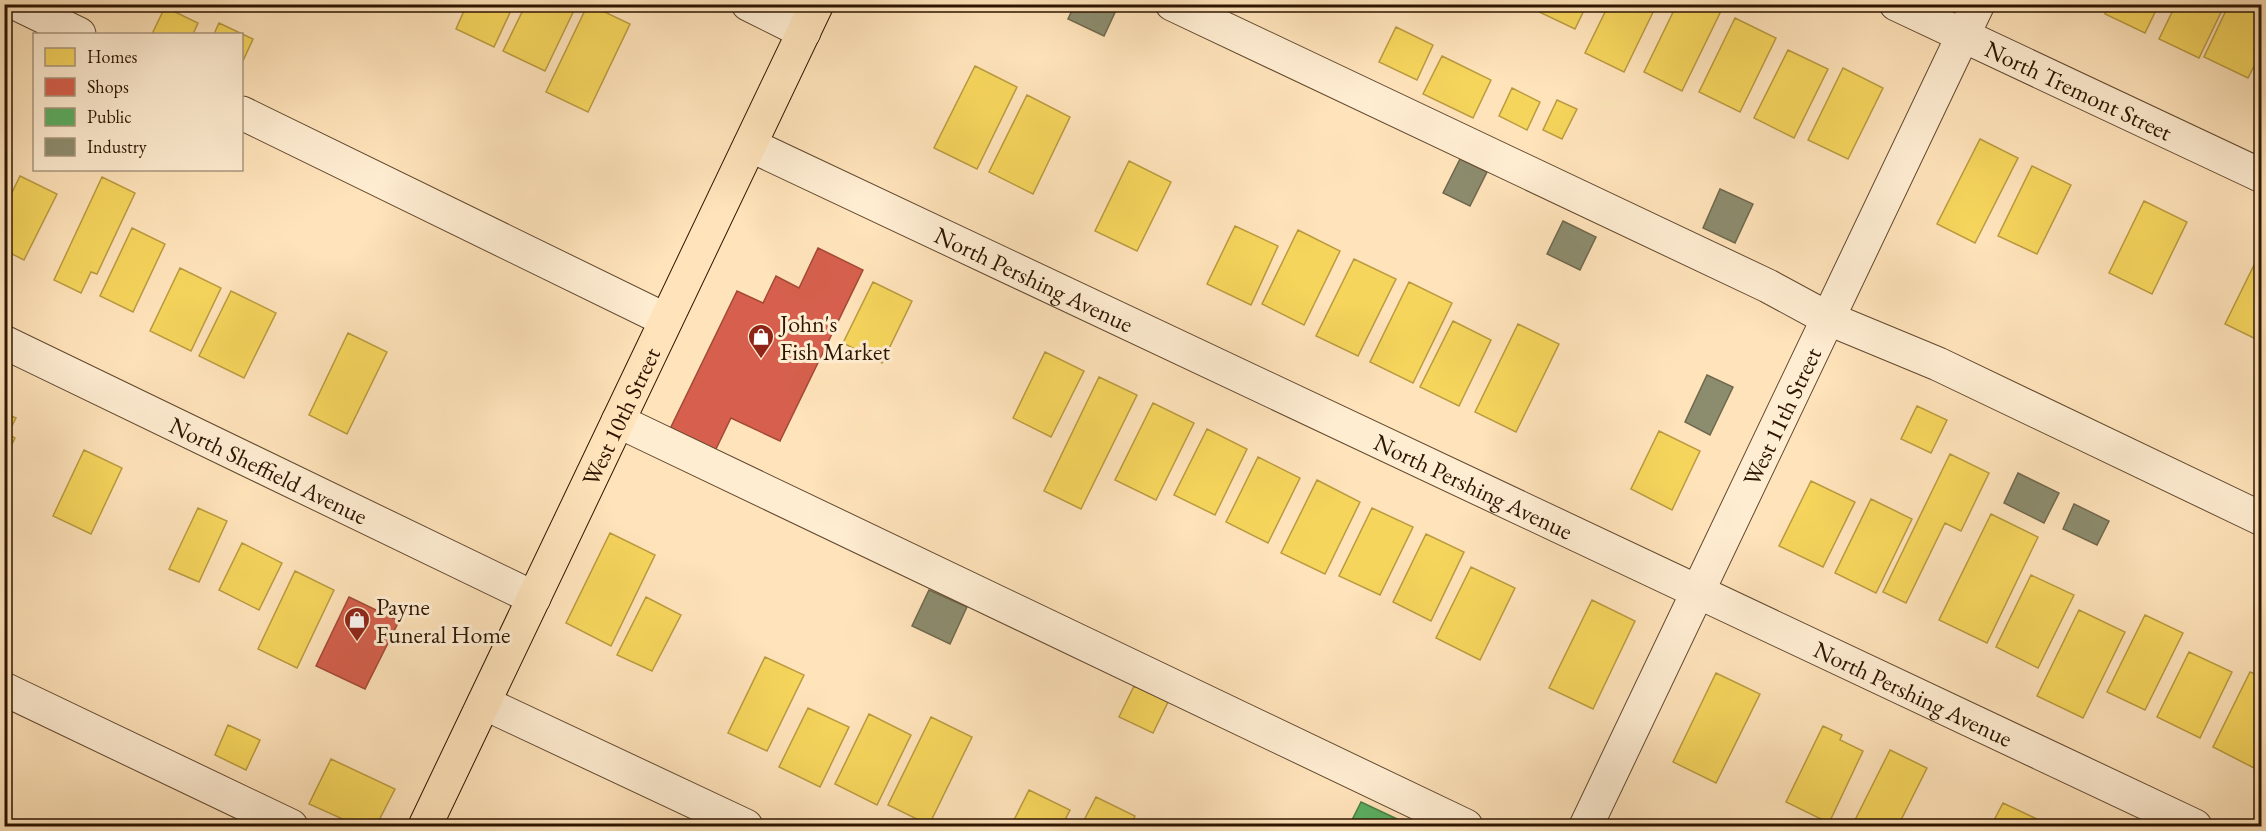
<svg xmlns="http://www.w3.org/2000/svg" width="2266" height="831" font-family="'EB Garamond',serif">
  <rect width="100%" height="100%" fill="#ffe3ba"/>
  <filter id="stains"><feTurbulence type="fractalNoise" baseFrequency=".00333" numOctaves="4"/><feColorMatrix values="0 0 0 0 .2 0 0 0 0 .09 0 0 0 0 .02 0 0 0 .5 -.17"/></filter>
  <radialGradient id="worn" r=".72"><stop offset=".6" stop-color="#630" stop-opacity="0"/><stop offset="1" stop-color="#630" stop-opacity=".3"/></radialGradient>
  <!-- homes -->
  <path fill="#f6d55c" stroke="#ba9b40" stroke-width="1.5" d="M467 4H514L494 47 456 29Z
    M526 4H577L545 71 503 51Z
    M588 4 630 24 588 112 546 92Z
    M1540 4H1587L1575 29 1537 11Z
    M1609 4H1657L1624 72 1585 53Z
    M1677 4H1709L1721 11 1682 91 1644 72Z
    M2110 4H2159L2145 33 2105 14Z
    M2176 4H2225L2199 58 2159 39Z
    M2229 4H2262V50L2248 78 2204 57Z
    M165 7 198 23 193 34H152Z
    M1735 18 1776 38 1740 112 1699 92Z
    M219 23 253 39 242 63V34H214Z
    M1396 27 1433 45 1417 80 1379 62Z
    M1788 50 1828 69 1794 138 1754 118Z
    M1442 56 1491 80 1473 118 1423 94Z
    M975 66 1017 87 977 169 934 148Z
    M1843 68 1883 88 1848 159 1808 140Z
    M1512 88 1540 102 1527 130 1499 116Z
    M1027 95 1070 117 1033 194 989 172Z
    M1557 100 1577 109 1562 139 1543 130Z
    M1980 139 2018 158 1975 243 1937 224Z
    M1129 161 1171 182 1137 251 1095 231Z
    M2032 166 2071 185 2037 254 1998 236Z
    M20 176 57 194 24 260 4 250V209Z
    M102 177 135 193 97 274 91 272 81 293 54 280Z
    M2144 201 2187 222 2152 294 2109 273Z
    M1235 226 1278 246 1251 305 1207 284Z
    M132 228 165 244 133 312 100 296Z
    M1298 230 1340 251 1304 325 1262 304Z
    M2258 257 2262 259V342L2225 324Z
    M1354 259 1396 279 1358 356 1316 336Z
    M180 268 221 288 191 351 150 331Z
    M873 282 912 301 882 363 843 343Z
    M1409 282 1452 303 1413 383 1370 362Z
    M231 291 276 313 244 378 199 356Z
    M1453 321 1491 340 1459 406 1420 387Z
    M1518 324 1559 344 1516 432 1475 412Z
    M348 333 387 352 347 434 309 415Z
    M1045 352 1084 371 1051 437 1013 418Z
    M1099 377 1137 395 1081 509 1044 491Z
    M1153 403 1194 423 1156 500 1115 480Z
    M1917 406 1947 420 1931 453 1901 439Z
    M4 413 16 418 8 434 15 438 4 460Z
    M1207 429 1247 449 1215 515 1174 495Z
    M1659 431 1700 451 1672 510 1631 489Z
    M84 450 122 468 91 534 53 516Z
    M1950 454 1989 473 1961 531 1945 523 1906 603 1883 592Z
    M1258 457 1300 478 1268 543 1226 522Z
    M1317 480 1360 502 1325 574 1281 553Z
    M1811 481 1855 502 1823 567 1779 546Z
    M1871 499 1912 519 1876 593 1835 573Z
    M198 508 227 521 199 582 169 569Z
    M1372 508 1413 527 1380 595 1339 576Z
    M1991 514 2038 537 1987 643 1939 620Z
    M610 533 655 555 611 646 566 623Z
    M1426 534 1464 552 1431 621 1393 602Z
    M242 543 282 563 259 610 219 590Z
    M1471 567 1515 588 1480 660 1436 638Z
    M295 571 334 590 297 668 258 649Z
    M2031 575 2074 595 2038 668 1996 647Z
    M646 597 681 615 652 671 617 655Z
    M1592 600 1635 621 1593 709 1549 688Z
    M2079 610 2125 632 2083 718 2037 696Z
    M2145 615 2183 633 2145 710 2107 692Z
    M2189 652 2232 672 2200 738 2157 717Z
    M765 657 804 675 767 751 728 733Z
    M2250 672 2262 677V753L2254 768 2213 747Z
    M1716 673 1760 694 1716 783 1673 762Z
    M1134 686 1168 702 1153 733 1119 717Z
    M808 708 849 727 820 787 779 767Z
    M869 714 911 735 877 805 835 784Z
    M931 717 972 737 929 825 888 805Z
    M228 725 260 740 246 770 215 755Z
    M1823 726 1842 735 1840 740 1863 751 1829 823 1786 802Z
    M1890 750 1927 768 1898 826H1852Z
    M331 759 395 789 376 826H358L309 804Z
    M1029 790 1070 810 1062 826H1011Z
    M1096 797 1135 816 1130 826H1081Z
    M2003 803 2037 819 2033 826H1991Z
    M4 819 20 826H4Z"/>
  <!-- shops -->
  <path fill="#d6604d" stroke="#a34a36" stroke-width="1.5" d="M818 248 863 270 780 441 731 418 715 451 670 429 737 291 763 303 776 276 799 288Z
    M349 597 399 621 365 689 316 666Z"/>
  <!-- public -->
  <path fill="#5aae61" stroke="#4c8044" stroke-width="1.5" d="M1361 802 1412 826H1349Z"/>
  <!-- industry -->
  <path fill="#8c8c6e" stroke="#70684d" stroke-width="1.5" d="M1075 4H1119L1104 36 1068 19Z
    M1460 159 1487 172 1470 206 1443 193Z
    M1720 189 1753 204 1735 243 1703 228Z
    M1563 221 1596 237 1580 270 1547 254Z
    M1707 375 1733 387 1710 435 1685 422Z
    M2018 473 2059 493 2044 523 2004 503Z
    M2074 504 2109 521 2097 545 2063 529Z
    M929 590 967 607 950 644 912 626Z"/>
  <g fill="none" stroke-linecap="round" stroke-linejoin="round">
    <defs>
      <g id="minor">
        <path d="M17 4 79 34"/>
        <path d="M748 4 804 32"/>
        <path d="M1172 4 1768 286 1827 318 1938 364 2262 519"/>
        <path id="s1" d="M1896 4 2262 176"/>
        <path d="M242 113 666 320"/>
        <path id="s2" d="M750 145 2195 826"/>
        <path id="s3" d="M4 342 534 598"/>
        <path d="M618 421 1466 826"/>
        <path d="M4 689 291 826"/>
        <path d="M484 703 746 826"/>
        <path id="s4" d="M1586 826 1978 4"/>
      </g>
      <g id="major">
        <path id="s5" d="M425 826 817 4"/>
      </g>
    </defs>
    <!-- minor casing -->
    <use href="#minor" stroke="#62482e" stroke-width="35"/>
    <!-- major casing -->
    <use href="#major" stroke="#2d1500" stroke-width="35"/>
    <!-- minor -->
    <use href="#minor" stroke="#ffedd2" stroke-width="33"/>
    <!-- major -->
    <use href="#major" stroke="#ffe3ba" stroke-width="33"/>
  </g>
  <!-- icons -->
  <defs>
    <symbol id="shop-pin" viewBox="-11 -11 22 30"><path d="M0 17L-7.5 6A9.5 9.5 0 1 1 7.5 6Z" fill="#8f2418" stroke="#ffedd2"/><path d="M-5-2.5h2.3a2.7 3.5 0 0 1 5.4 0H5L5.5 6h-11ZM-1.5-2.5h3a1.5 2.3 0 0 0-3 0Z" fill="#fff"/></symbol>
  </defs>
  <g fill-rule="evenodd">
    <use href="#shop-pin" x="746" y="322" width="30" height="40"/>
    <use href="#shop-pin" x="342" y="605" width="30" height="40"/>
  </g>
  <g text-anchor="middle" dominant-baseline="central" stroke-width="6" stroke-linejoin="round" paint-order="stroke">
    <!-- street labels -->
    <g font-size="24" fill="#2d1500" stroke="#ffedd2">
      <text stroke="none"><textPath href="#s1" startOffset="202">North Tremont Street</textPath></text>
      <text stroke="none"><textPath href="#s2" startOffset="314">North Pershing Avenue</textPath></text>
      <text stroke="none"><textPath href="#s5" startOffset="454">West 10th Street</textPath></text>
      <text stroke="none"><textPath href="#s4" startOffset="454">West 11th Street</textPath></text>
      <text stroke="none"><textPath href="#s3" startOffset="294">North Sheffield Avenue</textPath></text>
      <text stroke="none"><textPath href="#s2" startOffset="800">North Pershing Avenue</textPath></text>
      <text stroke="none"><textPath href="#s2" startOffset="1286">North Pershing Avenue</textPath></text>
    </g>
    <!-- poi labels -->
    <g font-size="24" fill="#2d1500" stroke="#ffedd2" text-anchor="start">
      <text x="780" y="323">John's<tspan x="780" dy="28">Fish Market</tspan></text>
      <text x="376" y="606">Payne<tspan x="376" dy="28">Funeral Home</tspan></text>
    </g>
  </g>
  <!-- margin -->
  <rect width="2266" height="831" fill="none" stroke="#ffe3ba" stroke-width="24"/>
  <rect x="6" y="6" width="2254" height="819" fill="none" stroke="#2d1500" stroke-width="3"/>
  <rect x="12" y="12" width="2242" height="807" fill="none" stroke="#2d1500" stroke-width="1.5"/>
  <!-- legend -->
  <rect x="33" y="33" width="210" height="138" fill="#ffedd2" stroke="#ab977e" stroke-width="1.5"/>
  <rect x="45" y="48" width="30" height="18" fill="#f6d55c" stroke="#ab977e" stroke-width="1.5"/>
  <text x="87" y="63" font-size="18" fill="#2d1500">Homes</text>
  <rect x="45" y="78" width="30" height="18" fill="#d6604d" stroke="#ab977e" stroke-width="1.5"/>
  <text x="87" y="93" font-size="18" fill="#2d1500">Shops</text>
  <rect x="45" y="108" width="30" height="18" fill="#5aae61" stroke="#ab977e" stroke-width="1.5"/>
  <text x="87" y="123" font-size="18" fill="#2d1500">Public</text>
  <rect x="45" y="138" width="30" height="18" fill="#8c8c6e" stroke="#ab977e" stroke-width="1.5"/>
  <text x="87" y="153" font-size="18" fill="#2d1500">Industry</text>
  <rect width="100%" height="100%" filter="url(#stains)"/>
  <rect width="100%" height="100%" fill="url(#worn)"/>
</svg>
